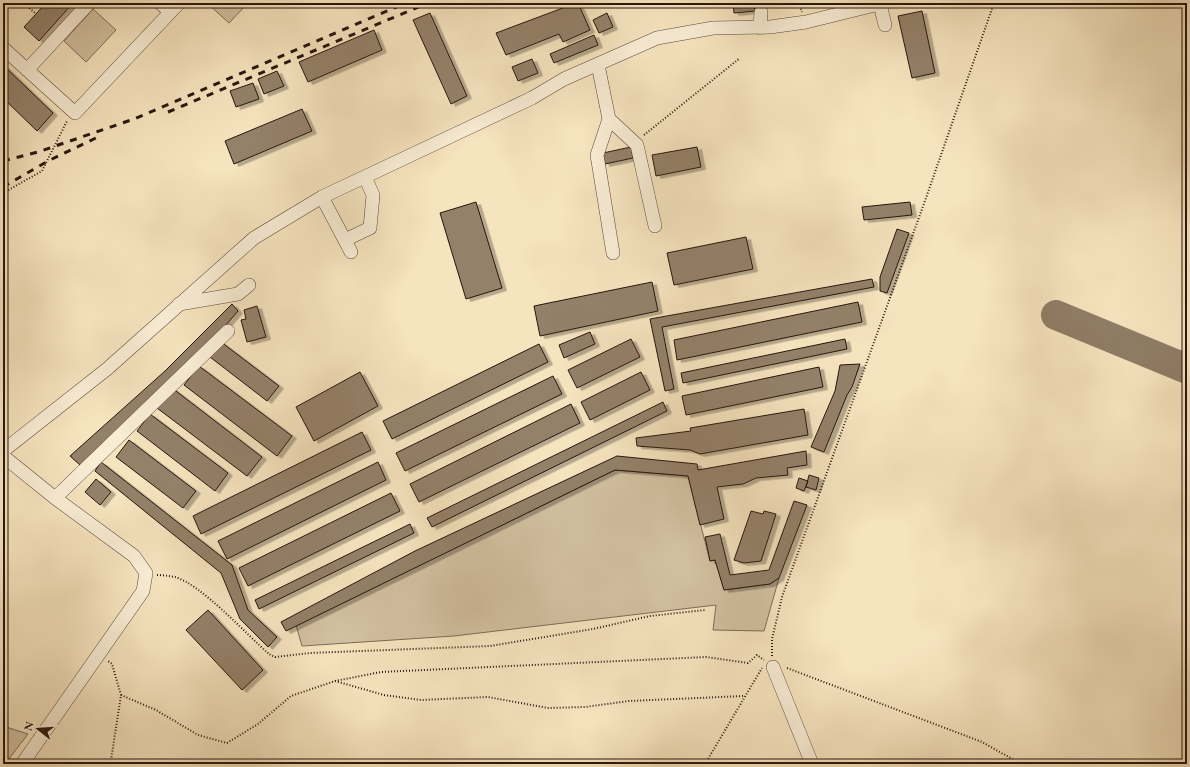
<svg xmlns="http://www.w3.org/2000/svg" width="1190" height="767" font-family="'EB Garamond',serif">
  <defs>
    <filter id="shadow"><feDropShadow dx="4.5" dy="2.5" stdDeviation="0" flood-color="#0004"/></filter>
  </defs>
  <rect width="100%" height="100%" fill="#f6e4bf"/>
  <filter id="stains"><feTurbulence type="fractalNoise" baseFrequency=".005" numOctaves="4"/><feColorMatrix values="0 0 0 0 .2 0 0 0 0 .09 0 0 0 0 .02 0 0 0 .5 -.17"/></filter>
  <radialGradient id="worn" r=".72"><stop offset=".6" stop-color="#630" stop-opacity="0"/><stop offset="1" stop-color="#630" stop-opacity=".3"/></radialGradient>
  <!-- green -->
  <path fill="#d3c1a1" stroke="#7e6c57" d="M207 3H248L229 23Z
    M93 9 116 30 86 62 64 41Z
    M615 470 688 476 710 561 715 560 724 590 770 584 779 578 764 631 713 630 716 605 454 636 302 646 296 625Z
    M3 726 28 734 5 764H3Z"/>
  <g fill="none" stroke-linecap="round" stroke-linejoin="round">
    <!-- taxiway -->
    <path stroke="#907d66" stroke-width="30" d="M1056 315 1187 369"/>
  </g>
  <!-- building -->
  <path fill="#94816a" stroke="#29160d" filter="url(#shadow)" d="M46 3H73L39 41 24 27Z
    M576 3H578L590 30 563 42 559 34 506 55 496 33Z
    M733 3H754L755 11 734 13Z
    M922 11 935 73 912 78 898 16Z
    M430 13 467 96 451 104 413 20Z
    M607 13 613 27 599 33 593 20Z
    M374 30 382 50 308 82 299 62Z
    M594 35 598 45 554 63 550 54Z
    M532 59 538 73 518 81 512 67Z
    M3 65 53 113 37 131 3 98Z
    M277 71 284 86 264 94 258 79Z
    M253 83 259 99 236 107 230 91Z
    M302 109 312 131 234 164 225 141Z
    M631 147 633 158 605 164 603 153Z
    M697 147 701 167 656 176 652 155Z
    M476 202 502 288 466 299 440 213Z
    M910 202 912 215 864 220 862 207Z
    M897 229 909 233 887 293 880 291V277Z
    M746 237 753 269 674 285 667 253Z
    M872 279 874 287 662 327 674 389 665 391 650 319Z
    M652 282 658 311 540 336 534 306Z
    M858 302 862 322 677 360 674 340Z
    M232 304 238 311 205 349 80 465 70 456 165 371Z
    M257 306 266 337 247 342 241 320 246 319 244 310Z
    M590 332 595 344 564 358 559 345Z
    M631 339 640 357 577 388 568 370Z
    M845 339 847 349 683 383 681 373Z
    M221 342 279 386 267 401 210 357Z
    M539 344 548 362 392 439 383 421Z
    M860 364 852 387 847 395 824 452 811 447 835 391 840 365Z
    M199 366 292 436 277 456 184 385Z
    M819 367 823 387 686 415 682 396Z
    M360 372 378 406 314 441 296 407Z
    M641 372 650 390 590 420 581 402Z
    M553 376 562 394 405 471 396 453Z
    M172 388 262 457 247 476 157 408Z
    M663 402 667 411 432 527 427 518Z
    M571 404 580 423 419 502 410 484Z
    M804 409 808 435 700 454 690 450 637 446 636 438 691 431 690 428Z
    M150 414 228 473 215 491 137 431Z
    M362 432 371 450 201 534 193 516Z
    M129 440 196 491 183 508 116 457Z
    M806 451 807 465 787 468 788 475 756 478 743 484 717 487 724 519 700 525 688 476 615 470 286 631 281 622 415 551 617 456 697 464 698 470Z
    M101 462 232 565 248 610 277 637 268 647 240 619 221 573 95 471Z
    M378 462 386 480 227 559 218 541Z
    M809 475 819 478 816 490 806 487Z
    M799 478 808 481 804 491 796 488Z
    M96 479 111 492 100 505 85 492Z
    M391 493 400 511 248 586 239 568Z
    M794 501 807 505 779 578 770 584 724 590 715 560 710 561 705 537 720 534 730 575 769 570Z
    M751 511 763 514 764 511 776 514 761 561 744 563 734 560Z
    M410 524 414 533 259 609 255 600Z
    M208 610 263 670 242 690 186 630Z"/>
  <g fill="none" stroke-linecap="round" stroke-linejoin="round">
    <defs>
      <path id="minor" d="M160 3 170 12
        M880 4 885 25
        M760 28 761 12
        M3 48 75 113 179 3
        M598 65 609 119 597 155 613 253
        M27 70 89 3
        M609 119 637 145 655 226
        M322 197 351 252
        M345 240 370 228 373 195 365 177
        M179 304 238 294 249 285
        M3 451 107 369 254 238 322 197 532 98 564 79 657 38 713 28 770 27 806 22 883 3
        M3 456 55 498 134 556 146 573 143 591 22 764
        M55 498 228 331
        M773 667 812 764"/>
    </defs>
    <!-- minor casing -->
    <use href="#minor" stroke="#5c4a3a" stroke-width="14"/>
    <!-- path -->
    <path stroke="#29160d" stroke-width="2" stroke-dasharray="1 2" stroke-linecap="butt" d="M799 3 802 12
      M25 4 36 14
      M28 7 32 3
      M3 12 8 6
      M644 135 740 58
      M3 193 42 171 67 121
      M157 575C163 575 169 576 175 577 202 585 246 634 269 654L275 657 310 653 490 646 593 629 650 616 705 610
      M772 656V639L782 597 926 198 994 3
      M787 668 982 742 1021 764
      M335 681 384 695 421 700 488 697 548 708 585 707 629 701 744 696
      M121 695 156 710 198 735 227 743 258 724 291 696 335 681 381 672 706 657 748 663 757 655 764 660
      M106 764 111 760 121 695 112 664 108 661
      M705 764 762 668"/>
    <!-- minor -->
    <use href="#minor" stroke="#f9edd5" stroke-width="13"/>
    <!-- rail -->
    <path stroke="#29160d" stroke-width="3" stroke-dasharray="7 7" stroke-linecap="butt" d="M168 112 428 3
      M3 161 38 152 134 119 406 3
      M3 187 48 161 100 136"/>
  </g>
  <!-- margin -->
  <rect width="1190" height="767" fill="none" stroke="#f6e4bf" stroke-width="16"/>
  <rect x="4" y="4" width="1182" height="759" fill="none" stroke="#29160d" stroke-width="2"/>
  <rect x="8" y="8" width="1174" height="751" fill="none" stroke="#29160d"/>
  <!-- north arrow -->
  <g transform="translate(38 729) rotate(287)" stroke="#f9edd5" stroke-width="3" paint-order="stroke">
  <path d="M0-3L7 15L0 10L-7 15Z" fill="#29160d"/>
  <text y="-6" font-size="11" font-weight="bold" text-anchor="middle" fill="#29160d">N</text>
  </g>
  <rect width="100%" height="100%" filter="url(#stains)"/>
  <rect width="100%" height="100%" fill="url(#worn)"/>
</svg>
